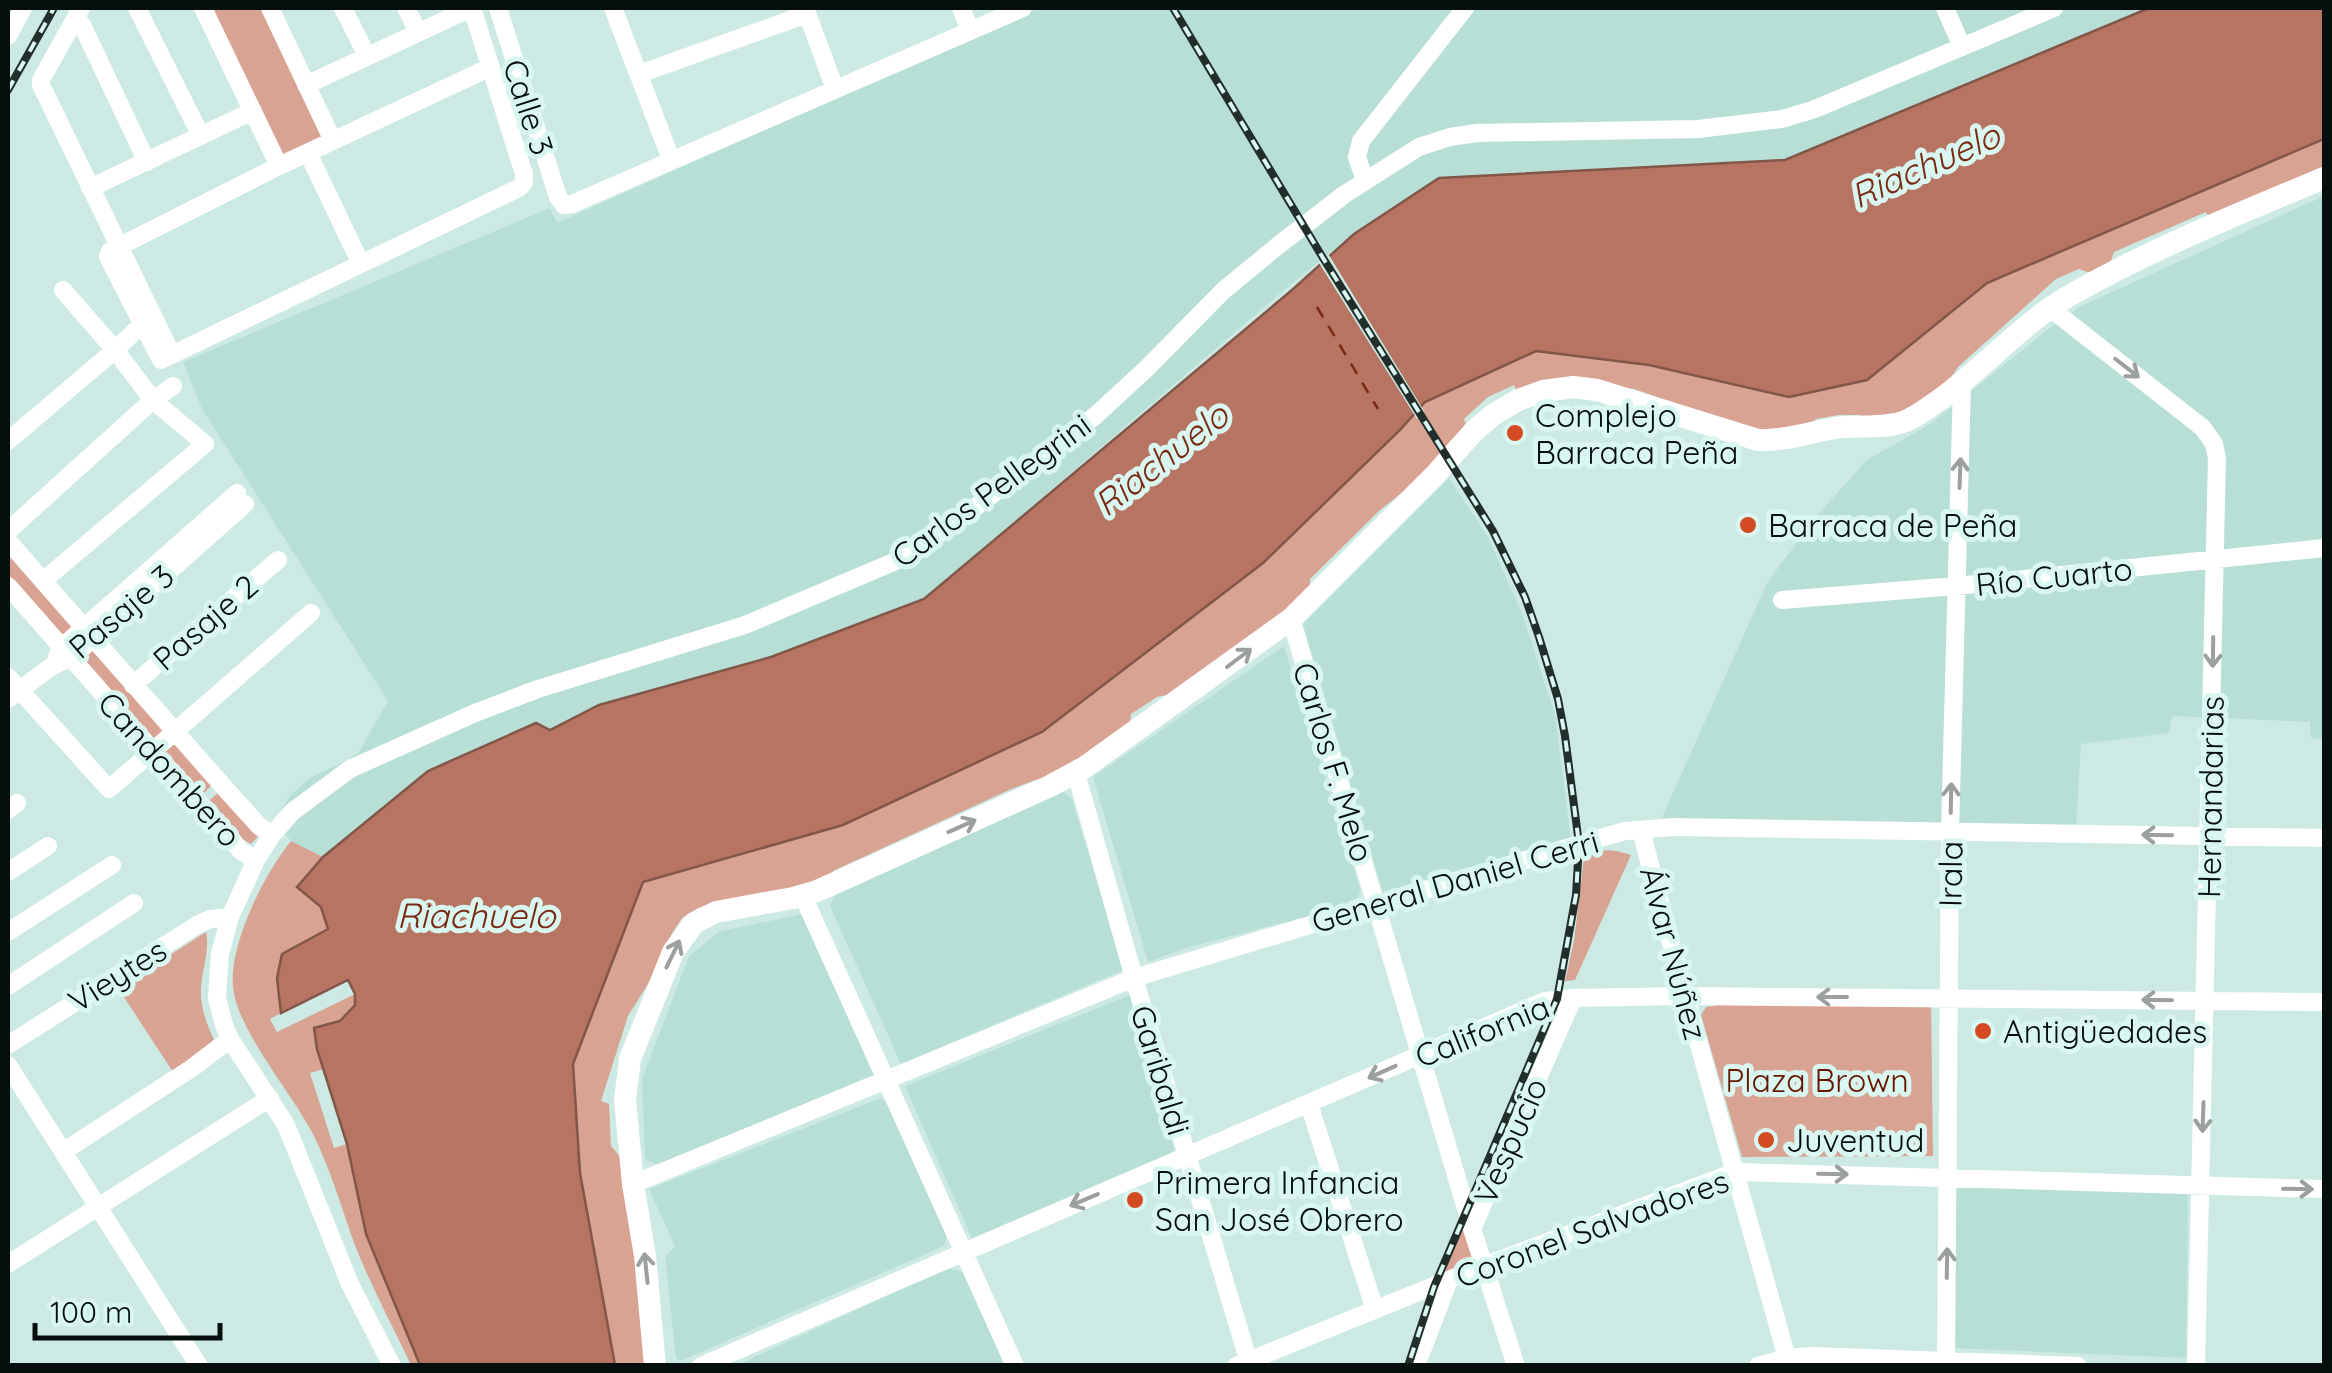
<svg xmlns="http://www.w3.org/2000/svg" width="2332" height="1373" font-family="Quicksand,sans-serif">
  <rect width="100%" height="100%" fill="#cceae3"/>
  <!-- built -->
  <path fill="#b8dfd6" d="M1038 8H2149L1785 160 1439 178 1354 234 1290 285 924 599 771 657 599 705 550 730 535 723 428 771 323 857 291 841 274 821 290 796 311 777 348 760 359 752 388 701 202 409 183 362 550 208 557 223Z
    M2324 196V739L2311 738 2310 722 2172 716 2169 733 2081 744 2076 827 1660 822 1767 583 1815 518 1867 460 1932 423 2047 330 2081 306Z
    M1449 478 1488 537 1522 613 1555 714 1571 839 1383 892 1303 624Z
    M1284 646 1361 891 1357 898 1305 917 1186 948 1148 962 1093 777Z
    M1062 792 1071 797 1123 964V970L901 1064 830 906 834 896Z
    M803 914 875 1074 676 1158 655 1164 645 1159 642 1079 689 956 720 931Z
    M1130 995 1175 1152 972 1238 905 1086Z
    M881 1098 892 1106 947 1236 944 1246 680 1361 676 1358 665 1257 675 1246 649 1189Z
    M1956 1180 2188 1186 2186 1358 1953 1348Z
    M947 1268 963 1272 1007 1366H735Z"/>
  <!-- green -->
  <path fill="#d9a394" d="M210 8H265L327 137 283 158Z
    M2324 138V169L2209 218 2206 212 2114 252 2110 264 2093 274 2079 269 2056 279 1958 367 1940 394 1914 411 1862 420 1860 415H1839L1816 419 1810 424 1777 431 1747 428 1634 389 1598 384 1517 393 1514 385 1488 397 1464 419 1466 424 1422 477 1380 510 1310 579V591L1175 693 1157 697 1131 714 1130 725 1046 783 1035 780 1009 790 833 871 830 881 800 889 698 908 682 918 671 935 664 958 628 1016 601 1101 609 1104 611 1146 622 1159 650 1365H615L580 1173 573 1064 643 882 843 825 1263 563 1400 430 1425 402 1536 351 1649 365 1867 380 1987 283Z
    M8 550 77 627 65 639 8 575Z
    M94 646 167 728 155 740 81 658Z
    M173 738 215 782 203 794 161 749Z
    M222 789 260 834 251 844 244 840 210 800Z
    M291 841 323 857 298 887 321 907 328 930 277 978 281 1013 270 1019 277 1032 355 994V1005L317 1049 324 1069 310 1073 334 1148 347 1144 366 1234 420 1365H411C393 1327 372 1288 356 1248 342 1210 331 1170 313 1134 292 1093 237 1030 233 987 229 944 264 874 291 841Z
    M1606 850 1617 851 1631 855 1575 980 1565 981 1574 941 1584 858Z
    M206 932C210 951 202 969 201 988 200 1007 207 1025 215 1042L173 1072 118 988Z
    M1931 1002 1933 1156 1742 1157 1701 1015 1706 1007 1725 1004Z
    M1466 1208 1483 1266 1434 1287Z"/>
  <!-- water -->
  <path fill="#b77462" stroke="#825648" stroke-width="2.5" d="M2149 8H2324V139L1987 283 1867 380 1789 397 1649 365 1536 351 1425 402 1400 430 1263 563 1042 732 843 825 643 882 573 1064 580 1173 615 1365H420L366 1234 347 1144 317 1049 314 1028 340 1021 355 1005V994L348 980 281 1013 277 978 282 954 328 929 321 907 297 887 323 857 428 771 536 723 550 730 599 705 771 657 924 599 1292 290 1354 234 1439 178 1785 160Z"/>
  <!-- pier -->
  <path fill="#cceae3" d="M1329 255 1424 411 1417 419 1319 263Z"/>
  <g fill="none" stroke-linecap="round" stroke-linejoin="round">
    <!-- ferry -->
    <path stroke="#7b2912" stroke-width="2.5" stroke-dasharray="12 10" stroke-linecap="butt" d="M1317 307 1378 409"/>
    <!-- minor -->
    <path stroke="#fff" stroke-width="18" d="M81 8 41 80V85L171 353
      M137 8 201 136
      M203 8 279 166
      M270 8 333 141
      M343 8 367 56
      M406 8 418 32
      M472 8 524 174V183L519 188 161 360 108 257 110 251 279 166 491 67
      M498 8 558 197 564 205 572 204 1023 8
      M613 8 671 159
      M805 8 835 89
      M961 8 970 30
      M1945 8 1962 47
      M76 17 83 27 147 162
      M8 36 23 8
      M639 74 807 14
      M306 85 471 8
      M308 153 361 264
      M1365 181 1357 157 1361 141 1465 8
      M90 188 253 111
      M2050 308 2203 428 2214 444 2217 458 2196 1366
      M8 441 115 350 135 331 153 321
      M8 531 153 400 173 386
      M8 541 222 785 259 826 272 835
      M43 581 205 444 153 400 115 350 63 290
      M8 586 241 851 256 860
      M1782 600 1956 586 2324 548
      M1291 619 1472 1229 1516 1366
      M57 657 62 647 237 493
      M8 677 109 789 311 613
      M133 685 278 560
      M8 699 52 666 71 658 245 504
      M1076 773 1134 978 1250 1366
      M8 810 17 803
      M1641 830C1687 1009 1740 1187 1789 1366
      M8 872 48 846
      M803 896 1015 1366
      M8 932 112 865
      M8 986 134 903
      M8 1045 197 925 210 919 230 917
      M8 1065 199 1366
      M1309 1104 1375 1310
      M64 1151 192 1068 230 1039
      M633 1184 1134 978 1579 844 1625 831 1673 827 2324 838
      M1472 1229 1573 998
      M8 1264 270 1098
      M392 1366 350 1284 286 1125 230 1039 224 1025 217 998 220 954 230 917 256 860 272 835 292 812 350 769 475 713 538 689 745 625 896 561 948 528 1095 416 1146 369 1224 290 1280 244 1345 194 1419 147 1450 137 1477 133 1698 129 1782 119 1815 109 2054 8
      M701 1366 1545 1001 1573 998 1684 996 2324 1002
      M1236 1366 1483 1266 1736 1172 2324 1189
      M1416 1366 1449 1280
      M1758 1366 1787 1358 1813 1356 2078 1366
      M1946 1366 1950 832 1962 383"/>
    <!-- major -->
    <path stroke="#fff" stroke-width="22" d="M655 1366 645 1256 633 1184 625 1100 630 1059 673 952 694 923 716 912 793 898 817 891 1050 786 1085 767 1291 619 1435 475 1475 430 1493 415 1518 400 1543 391 1573 387 1597 390 1758 440C1784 441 1809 433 1834 428 1857 425 1881 429 1903 422 1917 417 1929 407 1942 398 1987 365 2024 321 2074 293 2154 248 2240 213 2324 178"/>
    <defs>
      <path id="rail" d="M1173 8 1323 258 1493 531 1525 597 1539 637 1558 699 1565 736 1579 844 1576 895 1557 999 1434 1287 1408 1366
        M8 90 54 8"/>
    </defs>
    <!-- rail casing -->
    <use href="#rail" stroke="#222e2b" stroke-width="8"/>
    <!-- rail -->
    <use href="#rail" stroke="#d9f7f0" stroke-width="4" stroke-dasharray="11" stroke-linecap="butt"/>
  </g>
  <!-- one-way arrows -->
  <defs><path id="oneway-shaft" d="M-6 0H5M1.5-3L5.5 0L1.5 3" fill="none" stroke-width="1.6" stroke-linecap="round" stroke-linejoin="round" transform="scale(2.5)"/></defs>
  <g stroke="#9b9f9e">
    <use href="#oneway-shaft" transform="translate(2127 368) rotate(38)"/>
    <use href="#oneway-shaft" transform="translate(1960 473) rotate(-88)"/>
    <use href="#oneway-shaft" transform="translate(2213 652) rotate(91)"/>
    <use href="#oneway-shaft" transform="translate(1239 658) rotate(-37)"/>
    <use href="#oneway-shaft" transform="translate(1951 798) rotate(-89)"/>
    <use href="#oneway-shaft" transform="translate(962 826) rotate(-24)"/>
    <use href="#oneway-shaft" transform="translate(2157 835) rotate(-179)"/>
    <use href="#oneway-shaft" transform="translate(673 954) rotate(-64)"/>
    <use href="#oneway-shaft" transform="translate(1832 997) rotate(-180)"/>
    <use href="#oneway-shaft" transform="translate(2157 1000) rotate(-179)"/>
    <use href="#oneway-shaft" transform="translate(1382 1072) rotate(156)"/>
    <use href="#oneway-shaft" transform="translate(2203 1117) rotate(92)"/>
    <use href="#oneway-shaft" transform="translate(1833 1174) rotate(1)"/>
    <use href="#oneway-shaft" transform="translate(2298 1189) rotate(1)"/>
    <use href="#oneway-shaft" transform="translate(1084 1200) rotate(157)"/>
    <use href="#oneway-shaft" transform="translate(1947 1263) rotate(-89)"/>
    <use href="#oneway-shaft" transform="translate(646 1268) rotate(-96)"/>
  </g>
  <!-- markers -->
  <g fill="#d34a23" stroke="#d9f7f0" stroke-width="4">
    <circle cx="1515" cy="433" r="10"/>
    <circle cx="1748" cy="525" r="10"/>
    <circle cx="1983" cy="1031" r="10"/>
    <circle cx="1766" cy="1140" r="10"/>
    <circle cx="1135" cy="1200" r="10"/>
  </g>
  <g text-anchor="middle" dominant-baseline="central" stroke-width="10" stroke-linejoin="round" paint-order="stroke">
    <!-- street labels -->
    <g font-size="32" fill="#060f0d" stroke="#d9f7f0">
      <text transform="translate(529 107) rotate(72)">Calle 3</text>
      <text transform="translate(991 490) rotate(-36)">Carlos Pellegrini</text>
      <text transform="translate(2054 576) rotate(-6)">Río Cuarto</text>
      <text transform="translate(121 611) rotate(-40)">Pasaje 3</text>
      <text transform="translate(205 622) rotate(-41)">Pasaje 2</text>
      <text transform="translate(1334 762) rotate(73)">Carlos F. Melo</text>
      <text transform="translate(170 769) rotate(48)">Candombero</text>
      <text transform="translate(2210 797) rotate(-89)">Hernandarias</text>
      <text transform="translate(1950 874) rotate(-89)">Irala</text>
      <text transform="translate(1455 881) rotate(-16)">General Daniel Cerri</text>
      <text transform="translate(1674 953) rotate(75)">Álvar Núñez</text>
      <text transform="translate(117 975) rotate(-32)">Vieytes</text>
      <text transform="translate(1482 1031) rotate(-22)">California</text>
      <text transform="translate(1161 1070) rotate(73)">Garibaldi</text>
      <text transform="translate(1510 1141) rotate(-66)">Vespucio</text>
      <text transform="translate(1592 1228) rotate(-20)">Coronel Salvadores</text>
    </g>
    <!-- poi labels -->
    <g font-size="32" fill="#060f0d" stroke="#d9f7f0" text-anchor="start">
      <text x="1535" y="415">Complejo<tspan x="1535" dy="37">Barraca Peña</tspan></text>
      <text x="1768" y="525">Barraca de Peña</text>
      <text x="2003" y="1031">Antigüedades</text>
      <text x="1786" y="1140">Juventud</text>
      <text x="1155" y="1182">Primera Infancia<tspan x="1155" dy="37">San José Obrero</tspan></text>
    </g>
    <!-- park labels -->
    <g font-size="32" fill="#671500" stroke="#d9f7f0">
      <text x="1817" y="1080">Plaza Brown</text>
    </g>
    <!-- water labels -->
    <g font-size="35" font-style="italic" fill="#7b2912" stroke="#d9f7f0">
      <text transform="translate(1925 165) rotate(-24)">Riachuelo</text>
      <text transform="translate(1161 459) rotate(-38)">Riachuelo</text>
      <text x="476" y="915">Riachuelo</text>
    </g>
  </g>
  <!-- border -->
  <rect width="2332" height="1373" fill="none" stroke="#060f0d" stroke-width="20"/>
  <!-- scale -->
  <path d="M35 1323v15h185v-15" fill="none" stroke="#060f0d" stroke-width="5"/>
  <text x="50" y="1323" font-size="30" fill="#060f0d" stroke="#d9f7f0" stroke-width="8" paint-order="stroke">100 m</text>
</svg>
